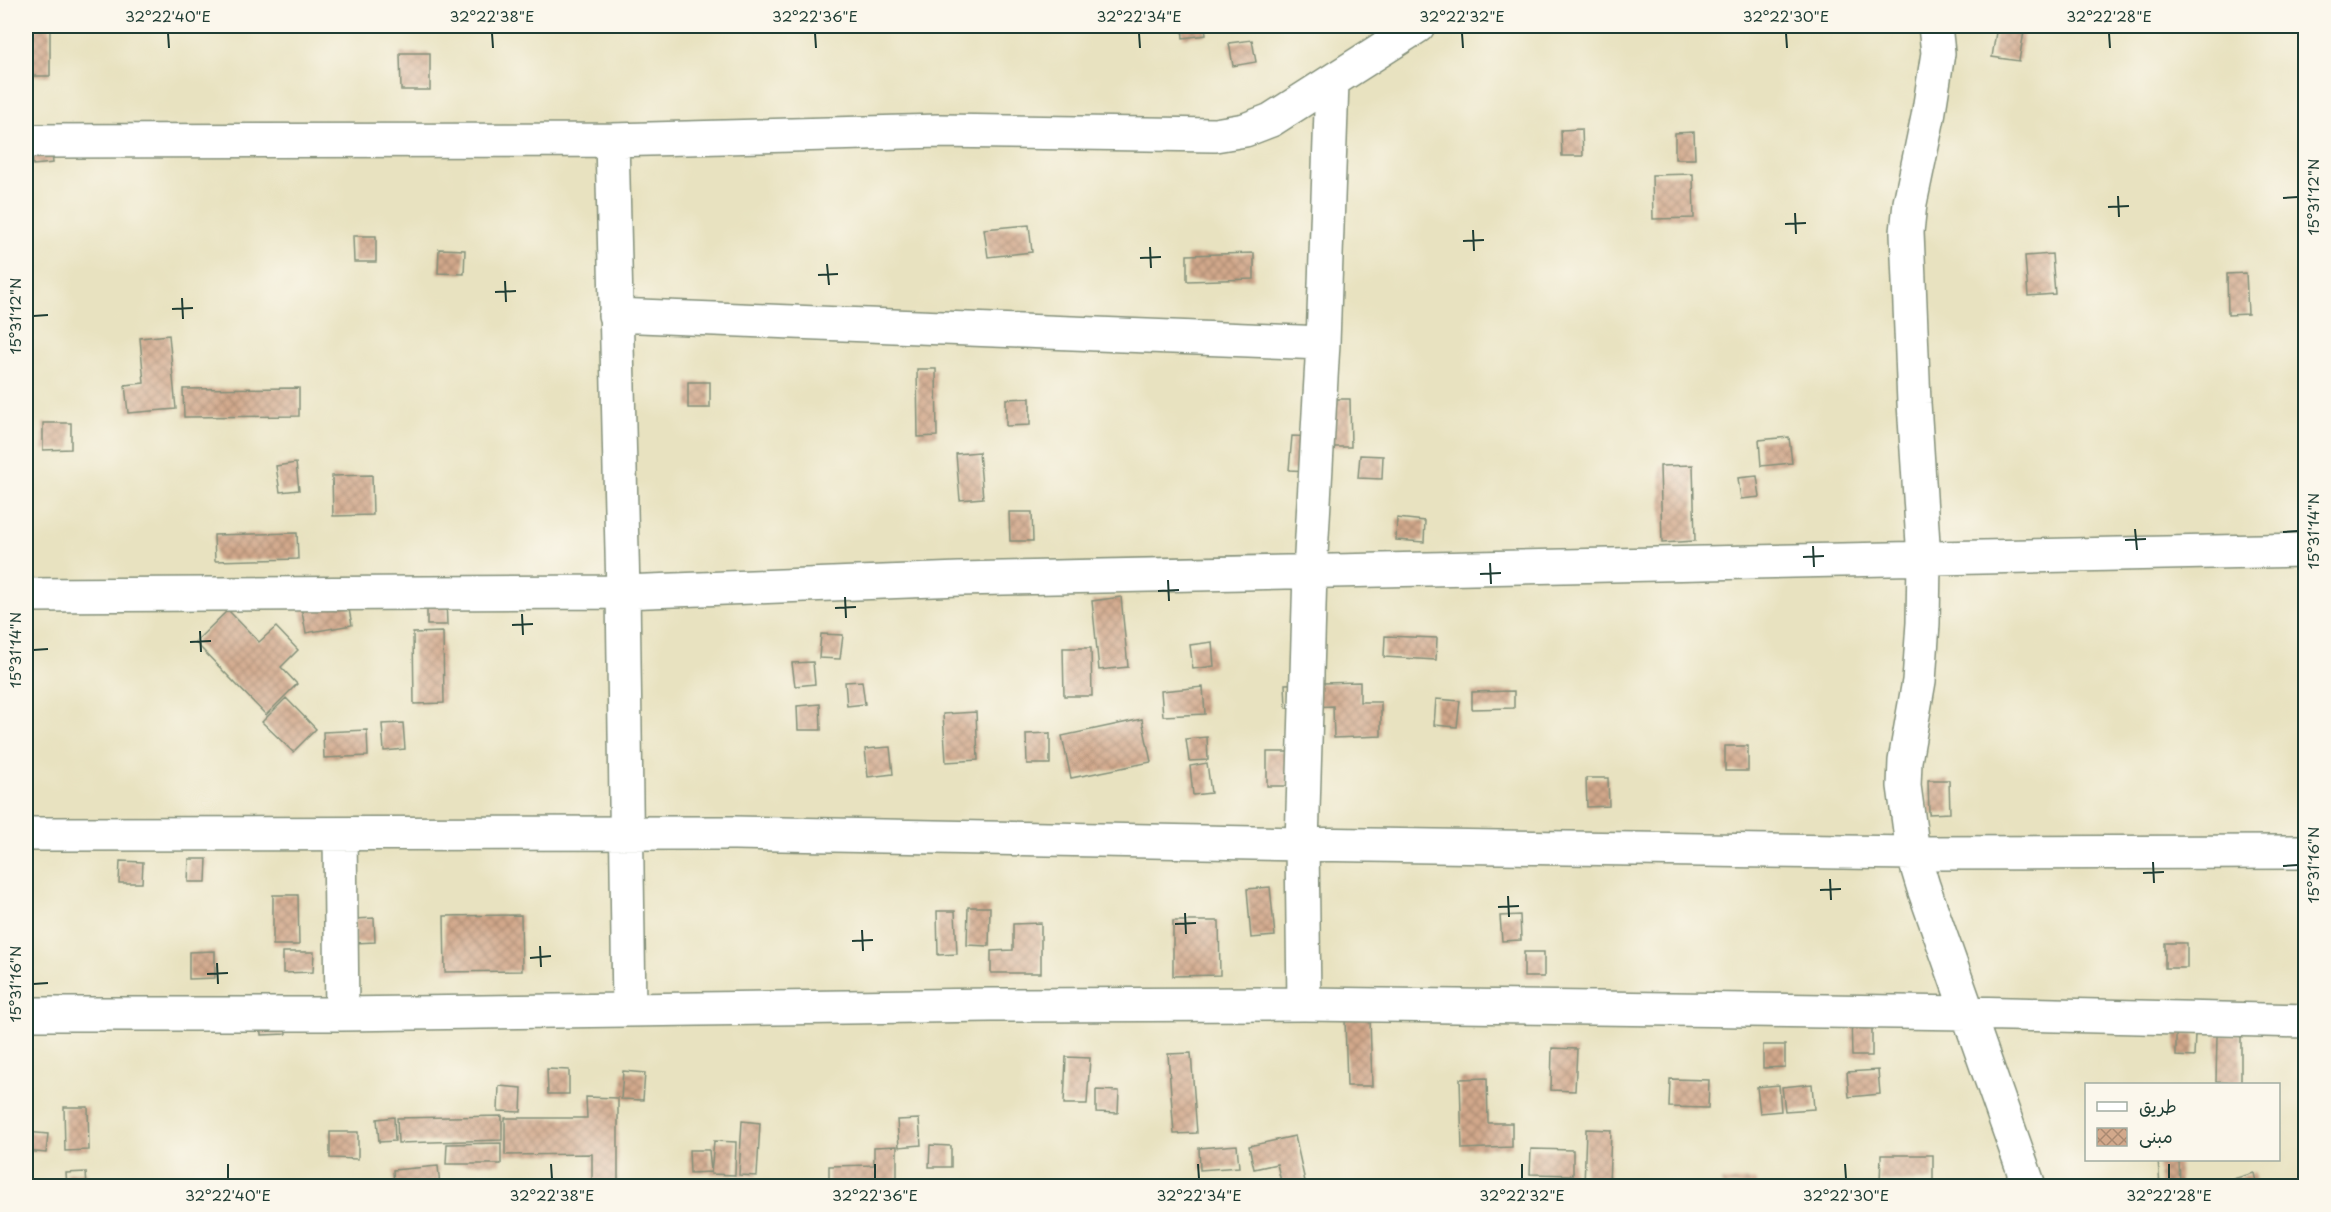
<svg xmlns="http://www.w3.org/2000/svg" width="2331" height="1212" font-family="'Playpen Sans','Playpen Sans Arabic',sans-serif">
  <defs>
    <pattern id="building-cross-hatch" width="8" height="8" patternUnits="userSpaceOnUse" patternTransform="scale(1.5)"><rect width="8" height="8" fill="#d2a88b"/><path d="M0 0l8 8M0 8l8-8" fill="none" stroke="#aa8a72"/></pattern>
  </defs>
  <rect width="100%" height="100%" fill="#fbf7ec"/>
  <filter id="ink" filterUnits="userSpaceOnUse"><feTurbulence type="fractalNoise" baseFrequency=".0167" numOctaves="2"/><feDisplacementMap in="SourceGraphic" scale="12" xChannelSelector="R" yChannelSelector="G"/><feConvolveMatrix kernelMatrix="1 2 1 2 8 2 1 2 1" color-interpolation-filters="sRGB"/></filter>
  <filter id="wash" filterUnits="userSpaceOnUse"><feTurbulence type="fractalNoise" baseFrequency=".008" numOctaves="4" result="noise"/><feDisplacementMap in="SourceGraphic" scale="24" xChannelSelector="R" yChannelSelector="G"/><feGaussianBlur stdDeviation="1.35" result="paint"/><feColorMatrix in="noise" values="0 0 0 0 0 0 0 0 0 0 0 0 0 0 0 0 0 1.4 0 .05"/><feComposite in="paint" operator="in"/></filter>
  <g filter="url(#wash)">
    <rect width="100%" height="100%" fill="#e8e2c0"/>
    <g id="blocks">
      <!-- building -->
      <path fill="url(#building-cross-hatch)" d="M437 26H485V28L437 29Z
        M1182 26H1205L1206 35 1183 38Z
        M1997 26H2025L2019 61 1992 57Z
        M50 27V76H29L28 28Z
        M1252 40 1256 62 1233 66 1229 43Z
        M400 53H430V90H401Z
        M1582 129 1583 156H1562L1561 130Z
        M1694 132 1695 159H1675V133Z
        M50 139 53 163 33 165 31 141Z
        M1693 174 1694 218 1653 219 1652 175Z
        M1029 225 1032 252 988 257 984 229Z
        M353 236H376V262H354Z
        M439 249 465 250 464 274 438 273Z
        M1254 253V279L1187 281V255Z
        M2052 254 2055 294 2028 296 2025 256Z
        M2246 273 2248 314 2228 315 2227 274Z
        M169 335 176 409 128 413 125 385 144 383 140 338Z
        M917 369H936L937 436 918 437Z
        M688 382H710V408H688Z
        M299 388V416L184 417 183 389Z
        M1030 398V425L1006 426V399Z
        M1332 399H1350L1351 447H1332Z
        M43 423H71V449L43 450Z
        M1292 436 1313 437 1310 471 1289 470Z
        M1789 437 1792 463 1761 466 1759 440Z
        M979 452 983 498 960 500 956 454Z
        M1360 455 1383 456 1382 479 1358 478Z
        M296 463 299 490 280 492 276 466Z
        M1693 465 1695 541 1662 543 1660 466Z
        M372 475 373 515 333 516 332 476Z
        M1757 476 1760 497 1741 499 1738 478Z
        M1009 512H1032L1033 541H1010Z
        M1397 518 1425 521 1424 542 1396 540Z
        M297 533 298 559 215 561 214 535Z
        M1121 597 1128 667 1099 670 1092 601Z
        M446 598 447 625H427V599Z
        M347 599 352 625 306 633 301 607Z
        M228 610 259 642 276 627 298 650 281 667 297 684 266 715 195 642Z
        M443 632 444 703 414 704 413 633Z
        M821 634 843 635 840 659 819 658Z
        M1385 636 1437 638 1436 660 1384 657Z
        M1212 642 1214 666 1193 669 1190 645Z
        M1063 648H1091L1092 696H1064Z
        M813 662 815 684 795 686 792 663Z
        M862 681 865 704 847 706 845 682Z
        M1360 682V702H1381V736L1334 738 1333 706 1286 708 1285 684Z
        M1203 687 1205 714 1163 716 1161 691Z
        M1514 691V708L1472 709V692Z
        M286 698 316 729 293 752 262 722Z
        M1436 699 1460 701 1457 727 1434 725Z
        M820 704 821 730H798L797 706Z
        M976 712 978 760 946 762 943 714Z
        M1142 719 1151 762 1071 778 1062 736Z
        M403 723 405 749 384 751 382 724Z
        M367 730 368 756 324 758 323 732Z
        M1050 733V764H1027L1026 734Z
        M1207 737 1208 760 1189 761 1186 739Z
        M1725 746H1748V771H1725Z
        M890 747 893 774 868 777 865 749Z
        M1267 752H1288V786H1267Z
        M1207 763 1211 793 1193 795 1190 766Z
        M1586 778H1608L1609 806 1587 807Z
        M1928 780H1949L1950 813 1929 814Z
        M189 859H207L206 882H188Z
        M120 861 143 862 142 883H119Z
        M1270 887 1275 936 1251 938 1247 889Z
        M273 895H298L299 945H273Z
        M968 907H990L989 946 967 945Z
        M937 911H955L957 954 938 955Z
        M521 915 522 971 445 972 444 916Z
        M1520 915 1521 940 1502 941 1500 916Z
        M374 918 375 942 355 943 354 919Z
        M1173 921H1219L1220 975 1173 976Z
        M1041 923V973H991V951L1013 950V924Z
        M2165 943H2187V968H2165Z
        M215 951V978L189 979V952Z
        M283 952H314L313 972 283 973Z
        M1524 952H1544V977H1524Z
        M260 1016H285L286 1034 261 1035Z
        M1851 1016H1872V1056H1852Z
        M1370 1018 1372 1086H1347L1345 1019Z
        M2176 1033 2195 1034 2194 1057 2176 1056Z
        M2217 1035H2241V1083L2216 1082Z
        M1763 1045H1785V1067L1763 1068Z
        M1552 1048 1577 1049 1575 1091 1551 1090Z
        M1191 1053 1197 1133 1174 1134 1168 1054Z
        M1066 1057 1090 1058 1087 1104H1064Z
        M547 1069 569 1070V1094H548Z
        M1878 1070 1880 1094 1849 1097 1847 1072Z
        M623 1071 645 1073 643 1100 621 1099Z
        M1487 1078 1488 1123H1512V1147L1462 1149 1460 1079Z
        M1670 1079 1709 1080 1708 1108 1669 1107Z
        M1812 1084 1814 1109 1785 1111 1782 1087Z
        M1779 1085 1781 1111 1760 1113 1757 1087Z
        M499 1086 522 1088 521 1112 498 1111Z
        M1096 1090 1119 1091 1118 1113 1096 1112Z
        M586 1097 618 1098V1186H592V1154L505 1155V1118H587Z
        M64 1107H88L89 1150 65 1151Z
        M502 1116V1140L398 1143 397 1118Z
        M394 1117 395 1141 379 1142 377 1119Z
        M919 1119 921 1145 899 1147 897 1120Z
        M742 1121 760 1123 757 1176 739 1175Z
        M1586 1129 1611 1130 1609 1186H1584Z
        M26 1132 48 1134 46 1153 26 1151Z
        M330 1132H358V1159L330 1158Z
        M1295 1136 1306 1186H1282L1277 1164 1254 1169 1249 1146Z
        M714 1141 736 1142 735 1175 711 1174Z
        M501 1143V1164H446L447 1144Z
        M930 1145 951 1146V1167H929Z
        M1237 1145 1239 1167 1200 1170 1199 1148Z
        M897 1146V1186H829V1166L874 1165V1147Z
        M1531 1149 1573 1150V1175L1530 1174Z
        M689 1150H709L711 1172 690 1173Z
        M1881 1155H1933V1181L1880 1182Z
        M2158 1160H2179L2180 1186H2160Z
        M438 1166 440 1186H394L393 1170Z
        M86 1172 87 1186H67L66 1173Z
        M2254 1173 2257 1186H2235L2233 1179Z
        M1756 1180V1186H1722L1721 1181Z
        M1543 1183H1574V1186H1543Z"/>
    </g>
  </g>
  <g filter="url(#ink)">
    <use href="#blocks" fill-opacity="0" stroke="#84907a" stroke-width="1.5"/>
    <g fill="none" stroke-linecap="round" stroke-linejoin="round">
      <defs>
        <path id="street" d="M1935 26 1938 53 1928 117 1910 203 1907 232 1914 403 1924 559 1923 623 1919 681 1905 761 1904 786 1913 853 1923 886 2029 1186
          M612 140 623 592 629 1009
          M26 141 612 140 940 131 1215 135 1245 130 1271 120 1418 26
          M615 315 1323 343
          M26 595 623 592 960 579 2306 550
          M26 834 734 833 1302 844 1913 853 2306 852
          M340 834 342 1014
          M1304 1004 1302 844 1310 572 1323 343 1332 82
          M26 1014H342L992 1005 1304 1004 1968 1013 2306 1021"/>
      </defs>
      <!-- street casing -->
      <use href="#street" stroke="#84907a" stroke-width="36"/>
      <!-- street -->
      <use href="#street" stroke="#fff" stroke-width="33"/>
    </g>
  </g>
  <!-- ticks -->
  <path fill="none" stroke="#1f3d34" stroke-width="2" d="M168 33 169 48M492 33 493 48M815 33 816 48M1139 33 1140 48M1462 33 1463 48M1786 33 1787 48M2109 33 2110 48M2118 196 2119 217M2283 198 2298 197M2108 207 2129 206M1795 213 1796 234M1785 224 1806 223M1473 230 1474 251M1463 241 1484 240M1150 247 1151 268M1140 258 1161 257M827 264 829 285M818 275 838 274M505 281 506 302M495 292 516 291M182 298 183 319M172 309 193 308M33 316 48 315M2135 529 2137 550M2283 532 2298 531M2125 540 2146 539M1813 546 1814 567M1803 557 1824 556M1490 563 1491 584M1480 574 1501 573M1168 580 1169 601M1158 591 1179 590M845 597 846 618M835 608 856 607M522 614 523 635M512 625 533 624M200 631 201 652M190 642 211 641M33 650 48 649M2153 862 2154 883M2283 866 2298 865M2143 873 2164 872M1830 879 1831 900M1820 890 1841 889M1508 896 1509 917M1498 907 1519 906M1185 913 1186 934M1175 924 1196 923M862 930 863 951M852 941 873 940M540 946 541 967M530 958 551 956M217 963 218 984M207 974 228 973M33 984 48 983M228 1164V1179M551 1164 552 1179M875 1164V1179M1198 1164 1199 1179M1522 1164V1179M1845 1164 1846 1179M2169 1164V1179"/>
  <!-- margin -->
  <rect width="2331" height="1212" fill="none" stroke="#fbf7ec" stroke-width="66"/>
  <!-- legend -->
  <rect x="2085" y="1083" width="195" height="78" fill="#fbf7ec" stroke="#a3ada2" stroke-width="1.5"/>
  <rect x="2097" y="1102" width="30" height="9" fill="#ffffff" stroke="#a3ada2" stroke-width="1.5"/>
  <text x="2139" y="1113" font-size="18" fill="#1f3d34">طريق</text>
  <rect x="2097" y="1128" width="30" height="18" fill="url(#building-cross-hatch)" stroke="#a3ada2" stroke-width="1.5"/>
  <text x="2139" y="1143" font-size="18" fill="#1f3d34">مبنى</text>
  <rect x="33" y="33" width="2265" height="1146" fill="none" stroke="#1f3d34" stroke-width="2"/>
  <g font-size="15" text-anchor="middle" fill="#1f3d34">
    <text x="168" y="22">32°22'40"E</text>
    <text x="492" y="22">32°22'38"E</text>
    <text x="815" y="22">32°22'36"E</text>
    <text x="1139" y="22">32°22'34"E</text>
    <text x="1462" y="22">32°22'32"E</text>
    <text x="1786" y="22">32°22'30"E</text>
    <text x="2109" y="22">32°22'28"E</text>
    <text transform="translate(2314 197) rotate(-90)" y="5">15°31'12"N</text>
    <text transform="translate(16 316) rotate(-90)" y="5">15°31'12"N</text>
    <text transform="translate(2314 531) rotate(-90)" y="5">15°31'14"N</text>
    <text transform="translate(16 650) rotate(-90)" y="5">15°31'14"N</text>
    <text transform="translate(2314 865) rotate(-90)" y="5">15°31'16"N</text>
    <text transform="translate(16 984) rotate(-90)" y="5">15°31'16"N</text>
    <text x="228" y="1201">32°22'40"E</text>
    <text x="552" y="1201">32°22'38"E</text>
    <text x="875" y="1201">32°22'36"E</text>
    <text x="1199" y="1201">32°22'34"E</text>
    <text x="1522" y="1201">32°22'32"E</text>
    <text x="1846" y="1201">32°22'30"E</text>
    <text x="2169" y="1201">32°22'28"E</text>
  </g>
</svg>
